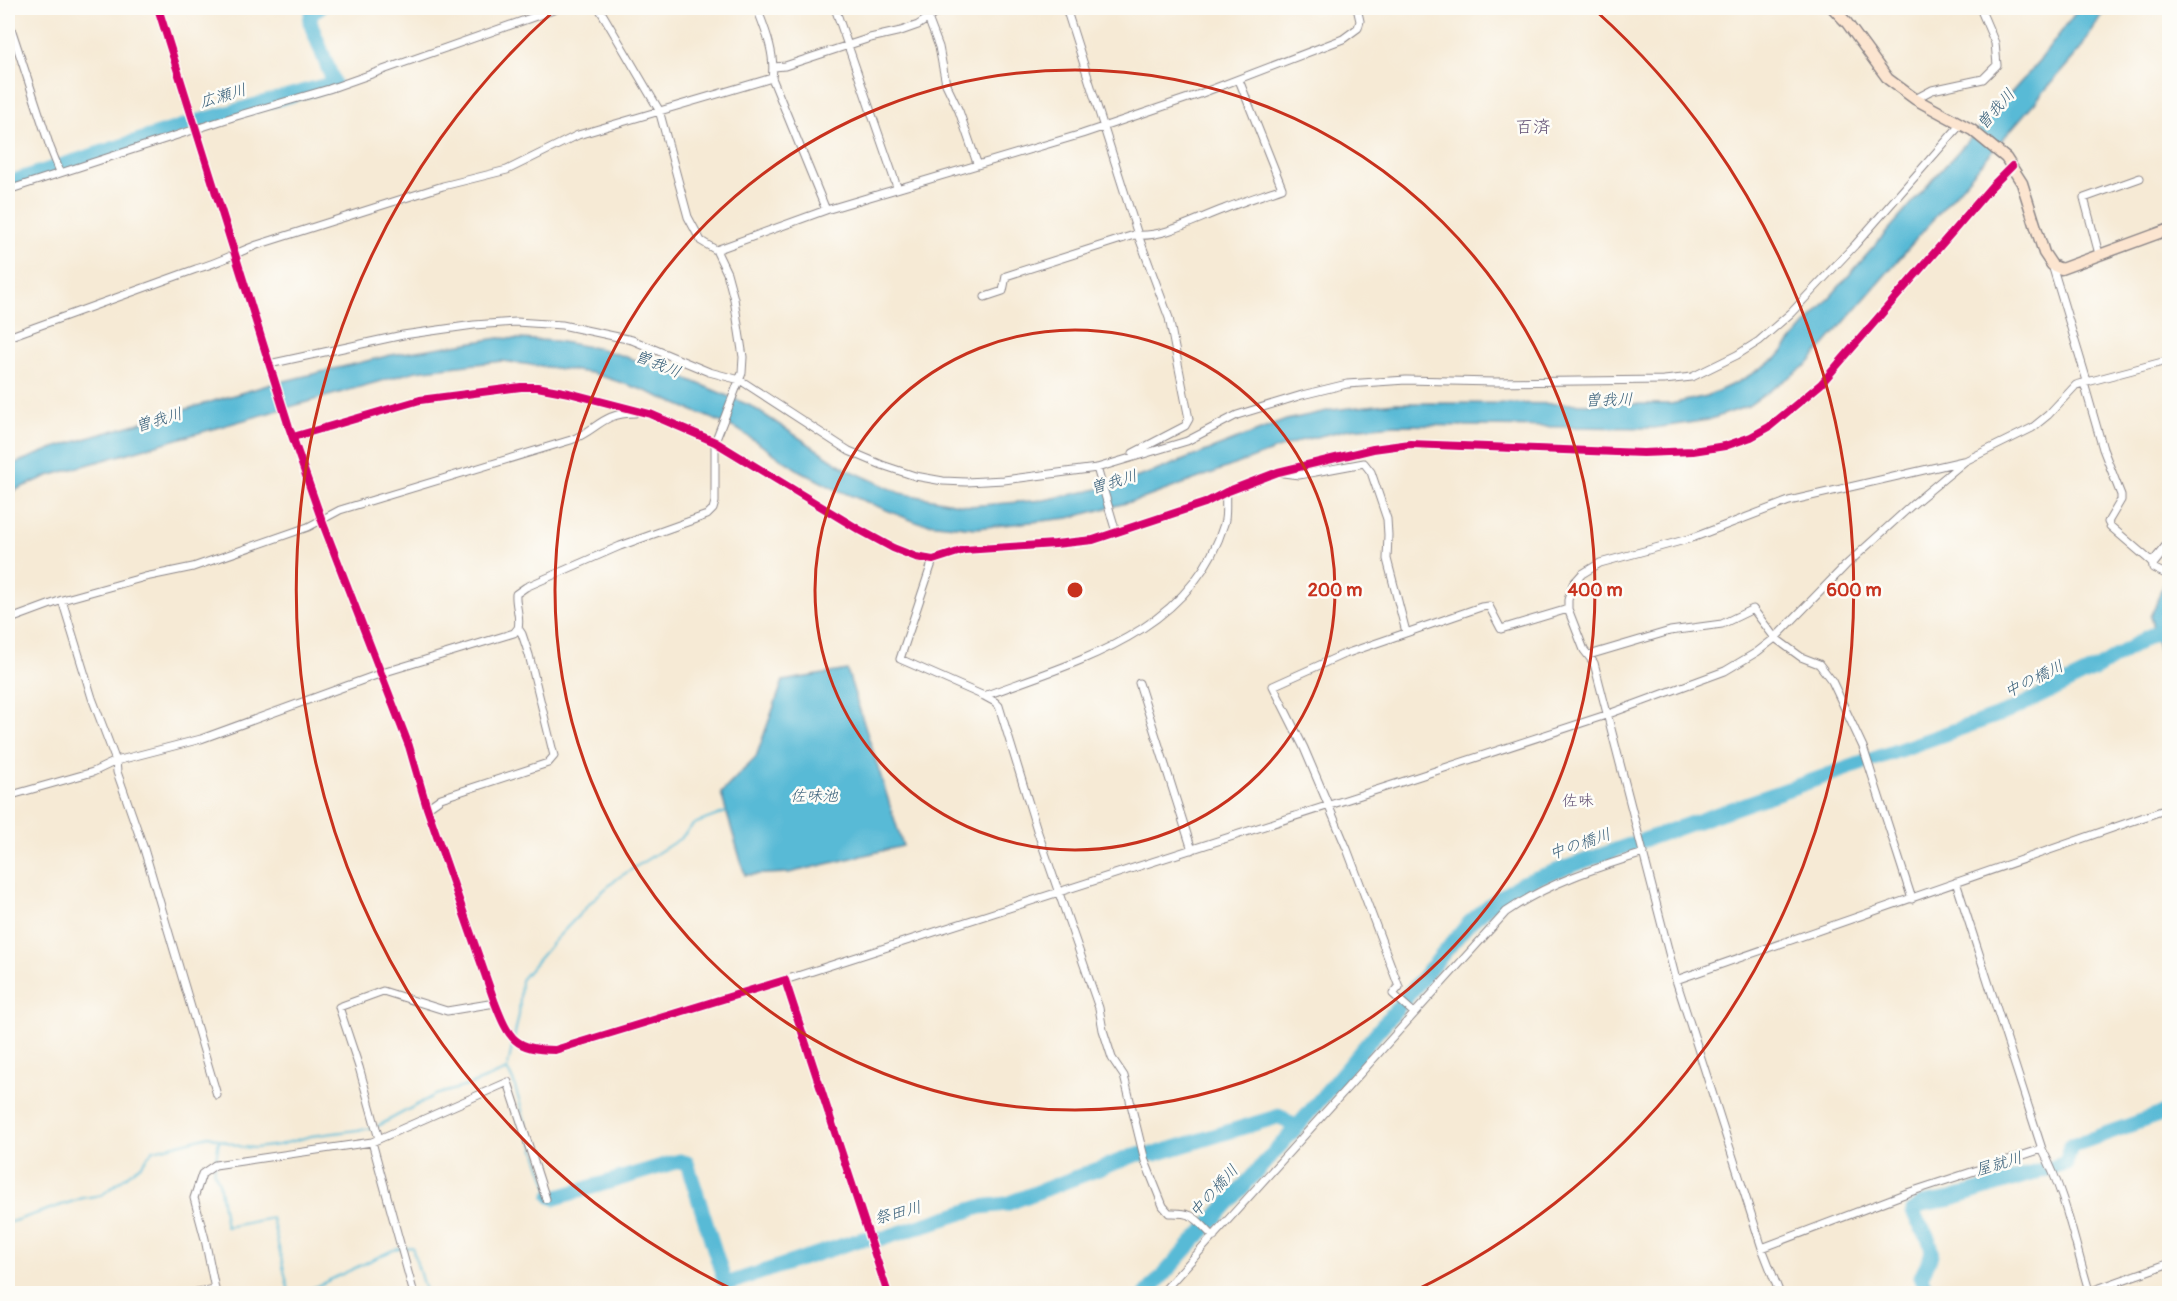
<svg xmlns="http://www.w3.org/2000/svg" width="2177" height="1301" font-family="Pangolin,'Klee One',sans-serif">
  <rect width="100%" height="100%" fill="#fdfcf7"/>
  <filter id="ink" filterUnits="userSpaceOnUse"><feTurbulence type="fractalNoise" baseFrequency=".0167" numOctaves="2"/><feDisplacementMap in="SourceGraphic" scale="12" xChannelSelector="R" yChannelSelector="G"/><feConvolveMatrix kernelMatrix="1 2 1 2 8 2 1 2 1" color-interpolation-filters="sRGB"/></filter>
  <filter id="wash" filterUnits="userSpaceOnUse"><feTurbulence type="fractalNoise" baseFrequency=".008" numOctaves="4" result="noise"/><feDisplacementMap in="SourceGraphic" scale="24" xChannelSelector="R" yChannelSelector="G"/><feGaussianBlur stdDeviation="1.35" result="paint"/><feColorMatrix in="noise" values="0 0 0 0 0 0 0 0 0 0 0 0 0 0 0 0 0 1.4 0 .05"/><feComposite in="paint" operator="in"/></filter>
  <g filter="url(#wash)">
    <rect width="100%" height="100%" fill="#f6ead5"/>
    <!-- water -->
    <path fill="#58bad6" stroke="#3d6e88" stroke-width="1.5" d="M2079 8H2106L2080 50 1808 364 1748 406 1708 420 1654 428 1395 425 1349 429 1299 441 1145 498 1069 518 976 528 916 522 835 489 800 471 737 429 643 390 592 373 502 361 416 371 48 476 8 493V466L54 448 268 385 391 355 499 338 556 341 601 349 664 369 751 406 845 468 900 493 969 506 1044 500 1108 487 1153 472 1286 420 1332 410 1395 403 1671 404 1707 396 1742 380 1776 359 1926 187 2037 64Z
      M2169 566V689L2150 616 2155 607Z
      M847 670 903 846 789 873 745 875 721 793 756 757 783 681Z"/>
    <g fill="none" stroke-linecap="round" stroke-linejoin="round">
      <!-- stream -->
      <path stroke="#58bad6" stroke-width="2" d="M378 1126 435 1095 470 1085 507 1070
        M219 1140 214 1172 219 1182 226 1227 272 1218 289 1292 294 1294
        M551 1196 526 1124 513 1080 507 1070 519 1015 521 980 555 940 597 896 618 878 681 838 694 824 726 812
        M8 1223 83 1198 102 1195 141 1165 153 1150 171 1146 209 1136 242 1147 255 1148 279 1145 311 1136 373 1128
        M300 1294 393 1250 412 1247 426 1294"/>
      <!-- river -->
      <path stroke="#58bad6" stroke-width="15" d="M8 183 196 122 334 83 310 22 312 11 320 8
        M551 1196 555 1198 672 1163 680 1161 687 1163 724 1280 729 1283 862 1239 884 1238 980 1207 1006 1204 1138 1154H1155L1280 1116 1296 1128
        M1146 1294 1296 1128 1469 923 1491 904 1522 883 2007 712 2098 668 2147 637 2165 629
        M1928 1294 1921 1277C1924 1269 1929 1262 1931 1255 1935 1239 1916 1225 1913 1211L1922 1204 1951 1199 2066 1163 2071 1146 2170 1111"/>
    </g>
  </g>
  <g filter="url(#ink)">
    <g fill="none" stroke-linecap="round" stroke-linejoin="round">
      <defs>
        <path id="minor" d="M158 8 289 427 322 521 409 746 427 808 495 1003C509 1039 515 1050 555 1050L785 980 888 1294
          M757 8C765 29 776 55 772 78L826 210
          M835 8 897 187
          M1066 8 1138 235 1169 318 1189 419 1185 426 1133 453
          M928 18 939 47 946 84 959 111 977 163
          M8 19 50 147 60 172
          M774 67 785 66 870 38 901 31 918 25 936 13 959 8
          M1915 99 1932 90 1983 79 1997 65 1995 43 1980 8
          M8 190 233 117 329 89 559 8
          M716 250 826 210 1082 134 1197 95 1343 39 1358 28 1360 21 1357 8
          M2099 254 2084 198 2140 178
          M2052 265 2087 381
          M985 297 1003 291 1006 276 1134 235C1164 238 1196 219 1224 209 1243 201 1263 195 1282 188L1239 80
          M8 337 196 269C218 263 236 253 257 245L443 186 507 170 578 135 772 78
          M269 364 403 335 474 325 516 322 562 325 632 340 709 372 740 380 849 451 882 465 915 476 943 481 966 482 1004 480 1097 468 1187 441 1237 415 1302 395 1347 384 1406 380 1494 382 1664 380 1692 377 1737 355 1759 341 1791 313 1855 245 1961 124
          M2084 383 2103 449 2121 495V500L2108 522 2110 526 2153 563V568L2170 576
          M293 437 420 400 521 387H537L569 393 650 414 715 442 858 529 893 548 916 557 933 560 964 550 1055 544 1093 540 1205 503 1226 492 1278 472 1373 449 1410 444 1643 453 1693 451 1725 446 1751 437 1769 427 1821 384 1992 186 2012 166
          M1097 468 1116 532
          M1283 473 1299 475 1364 463 1371 472 1387 519 1388 535 1387 559 1406 632
          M933 560 900 659 984 696 995 702 999 706 1037 830 1099 1008 1103 1030 1112 1058 1124 1076 1145 1161 1163 1206 1169 1213C1196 1212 1195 1219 1214 1237
          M62 600 92 698 116 761 117 772 144 849 217 1095
          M8 620 62 600 145 577 193 567 308 527 340 510 571 440C598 430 601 413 635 413
          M1589 655 1670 631 1722 624 1753 609 1775 638 1801 657 1819 664 1832 681 1863 747 1912 899
          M1139 683 1192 850
          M984 696C1078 661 1191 633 1224 524 1227 515 1225 502 1226 492
          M8 796 93 772 116 761 201 739 382 673 514 633 518 628
          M427 808 441 798 548 763 554 756 529 655 522 634 518 628C521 617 515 606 516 594L526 587 620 546 707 515 713 509 715 502V442L742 373 743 357 734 299 727 273 716 250 701 241 688 217 659 110 599 8
          M1956 882 2042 1149C2066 1194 2075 1246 2090 1294
          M785 980 1420 776 1606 715 1725 671 1757 652 1775 638 1846 565 1912 505 1965 461 2032 428 2048 415 2076 385 2170 360
          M1676 980 2170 808
          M1414 1013 1393 994 1399 987 1347 849 1304 748 1273 686 1342 655 1481 607 1489 606 1501 629 1568 609
          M379 1139 359 1067 339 1007 383 991 447 1011 495 1003
          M372 1142 414 1294
          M1762 1248 1907 1193 2042 1149
          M186 1294 215 1289
          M216 1294 205 1239 194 1198 202 1174 215 1165 372 1142 508 1082 546 1199
          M1161 1294 1506 912C1548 883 1595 868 1644 853
          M1780 1294 1762 1248 1676 980 1594 663 1584 650 1568 609V600L1573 584 1582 574 1600 563 1692 538 1789 501 1963 461
          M2083 1294 2170 1263"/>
        <path id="tertiary" d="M2153 563 2170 542"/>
        <path id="secondary" d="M1833 8 1847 23 1888 79 1915 99 1972 130 2006 158 2022 183 2044 253 2052 265 2061 269 2170 229"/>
      </defs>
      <!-- minor casing -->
      <use href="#minor" stroke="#8c8688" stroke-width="9"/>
      <!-- tertiary casing -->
      <use href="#tertiary" stroke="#8c8688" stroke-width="11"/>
      <!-- secondary casing -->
      <use href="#secondary" stroke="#8c8688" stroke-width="13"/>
      <!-- minor -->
      <use href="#minor" stroke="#fff" stroke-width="7"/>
      <!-- tertiary -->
      <use href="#tertiary" stroke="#fff" stroke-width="9"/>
      <!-- secondary -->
      <use href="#secondary" stroke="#fce5d0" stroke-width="10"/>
      <defs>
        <path id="cycleway" d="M158 8 289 427 322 521 409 746 427 808 495 1003C509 1039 515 1050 555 1050L785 980 888 1294
          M293 437 420 400 521 387H537L569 393 650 414 715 442 858 529 893 548 916 557 933 560 964 550 1055 544 1093 540 1205 503 1226 492 1278 472 1373 449 1410 444 1643 453 1693 451 1725 446 1751 437 1769 427 1821 384 1992 186 2012 166"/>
      </defs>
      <!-- cycleway casing -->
      <use href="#cycleway" stroke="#fdfcf7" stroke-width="11"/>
      <!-- cycleway -->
      <use href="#cycleway" stroke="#d6006c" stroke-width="8"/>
    </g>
  </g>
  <!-- distance rings -->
  <g fill="none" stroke="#c8321e" stroke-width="3">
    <circle cx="1075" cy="590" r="260"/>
    <circle cx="1075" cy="590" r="520"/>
    <path d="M740 1293A779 779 0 0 1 554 11M1596 11A779 779 0 0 1 1410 1293"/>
  </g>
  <g text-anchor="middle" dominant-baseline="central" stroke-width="5" stroke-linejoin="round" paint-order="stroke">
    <!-- water labels -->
    <g font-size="16" font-style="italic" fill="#385f79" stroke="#fdfcf7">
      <text transform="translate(223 96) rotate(-16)">広瀬川</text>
      <text transform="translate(1996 109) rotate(-48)">曽我川</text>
      <text transform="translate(658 364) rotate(22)">曽我川</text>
      <text transform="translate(1609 400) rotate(-1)">曽我川</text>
      <text transform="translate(159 420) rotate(-16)">曽我川</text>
      <text transform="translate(1114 482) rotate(-16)">曽我川</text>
      <text transform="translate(2034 679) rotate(-26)">中の橋川</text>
      <text x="814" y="796">佐味池</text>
      <text transform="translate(1580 844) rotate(-19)">中の橋川</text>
      <text transform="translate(1999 1164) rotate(-16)">屋就川</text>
      <text transform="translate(1214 1191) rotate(-48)">中の橋川</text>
      <text transform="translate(898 1213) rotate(-15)">祭田川</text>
    </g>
    <!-- neighbourhood labels -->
    <g font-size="16" fill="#625074" stroke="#fdfcf7">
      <text x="1578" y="801">佐味</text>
    </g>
    <!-- quarter labels -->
    <g font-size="18" fill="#625074" stroke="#fdfcf7">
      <text x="1533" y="127">百済</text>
    </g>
  </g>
  <circle cx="1075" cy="590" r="9" fill="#c8321e" stroke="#fdfcf7" stroke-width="3"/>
  <g font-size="18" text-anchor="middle" font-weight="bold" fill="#c8321e" stroke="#fdfcf7" stroke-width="5" stroke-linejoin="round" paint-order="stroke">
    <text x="1335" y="596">200 m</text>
    <text x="1595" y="596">400 m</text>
    <text x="1854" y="596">600 m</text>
  </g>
  <!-- margin -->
  <rect width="2177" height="1301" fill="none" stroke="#fdfcf7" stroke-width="30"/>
</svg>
